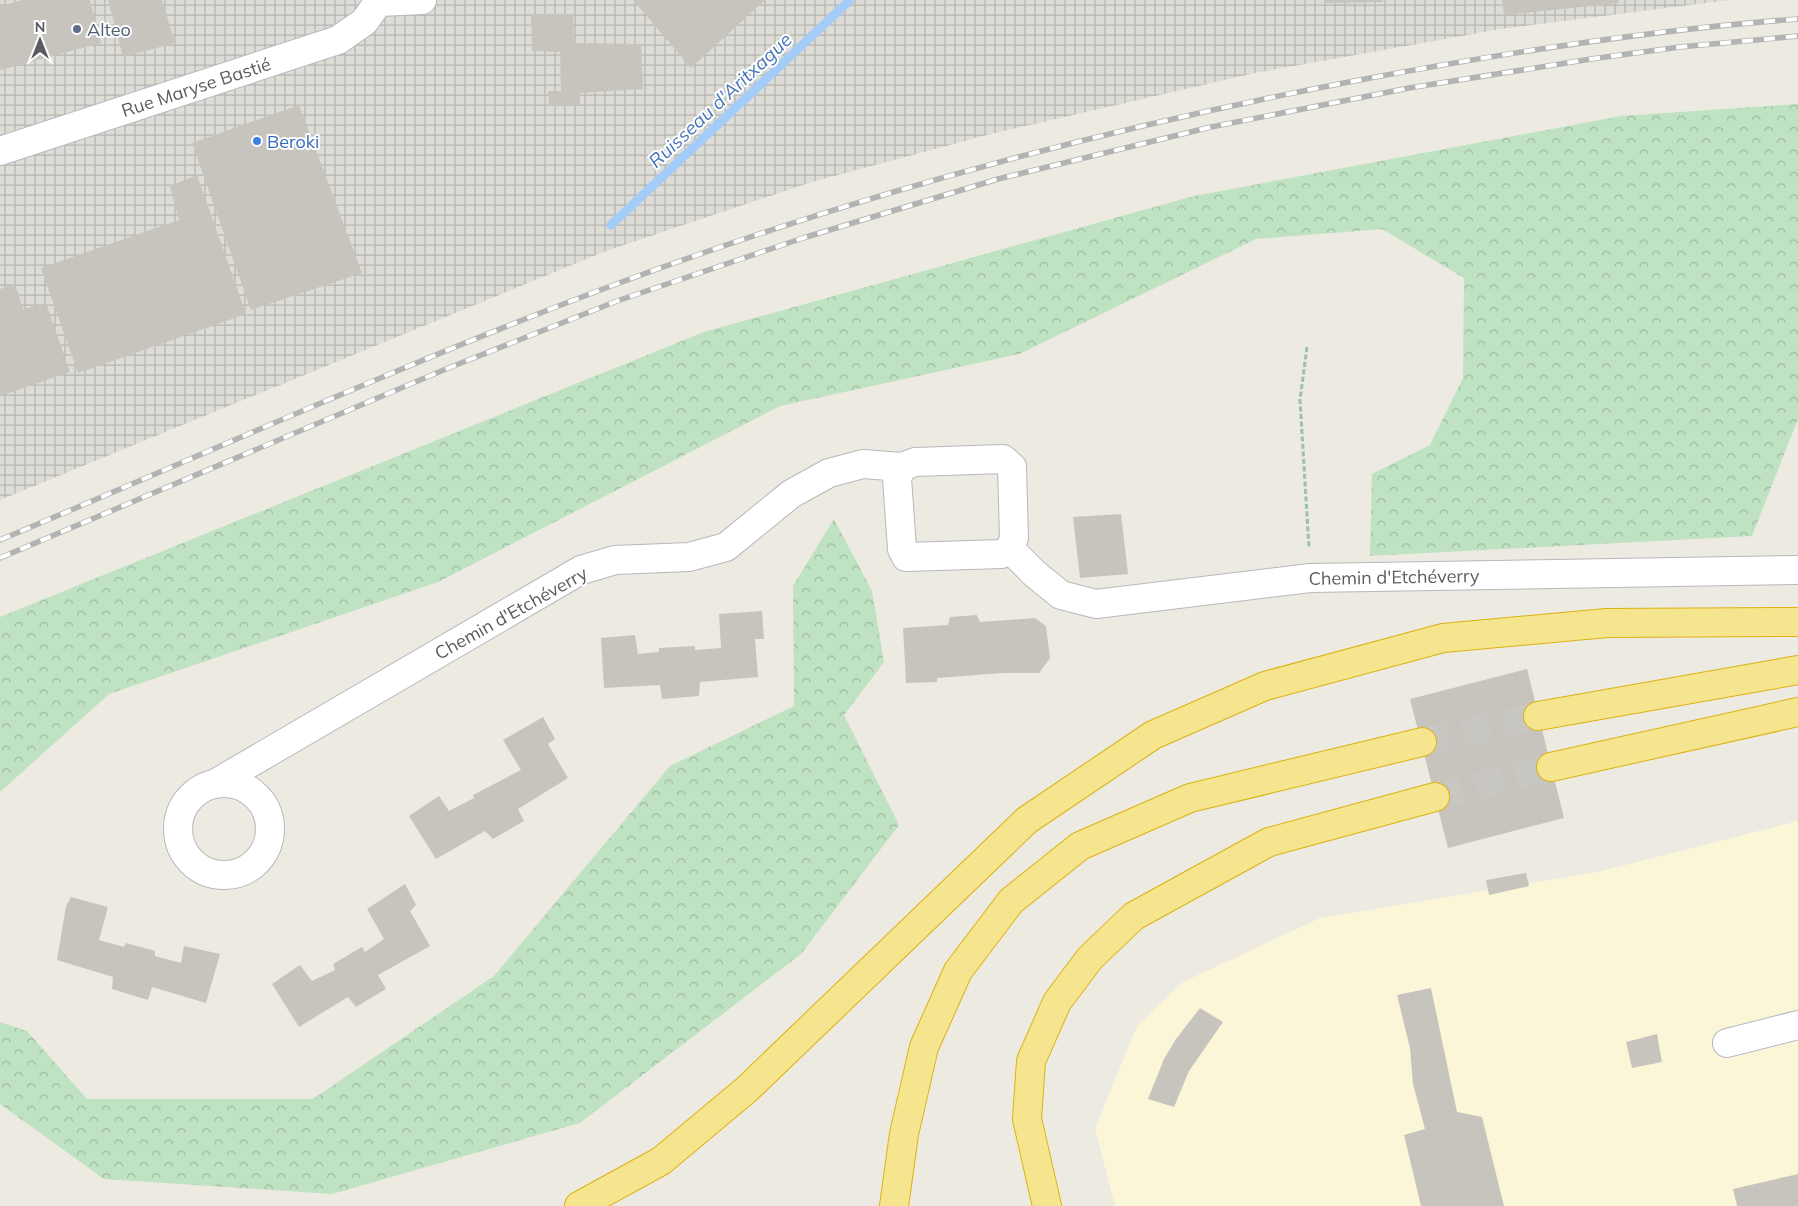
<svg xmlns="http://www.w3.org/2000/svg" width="1798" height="1206" font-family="Mulish,sans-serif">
  <defs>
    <pattern id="industrial-grid" width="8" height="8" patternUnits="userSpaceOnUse" patternTransform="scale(1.25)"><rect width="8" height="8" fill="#dddcd6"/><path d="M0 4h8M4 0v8" fill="none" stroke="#b6b6b1"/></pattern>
    <pattern id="forest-crowns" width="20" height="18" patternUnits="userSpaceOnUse" patternTransform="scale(1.25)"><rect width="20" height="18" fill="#bfe2c2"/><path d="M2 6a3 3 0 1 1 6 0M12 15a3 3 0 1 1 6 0" fill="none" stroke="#9ebaa1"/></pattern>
  </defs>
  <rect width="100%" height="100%" fill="#eceae1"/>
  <!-- commercial -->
  <path fill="#fbf6d7" d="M1798 821V1206H1115L1095 1128 1137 1026 1183 982 1320 918 1598 872Z"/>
  <!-- industrial -->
  <path fill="url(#industrial-grid)" d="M0 0H1729L1501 29 1255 73 987 135 812 182 606 251 0 500Z"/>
  <!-- forest -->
  <path fill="url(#forest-crowns)" d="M1798 104V419L1752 536 1370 556 1372 474 1430 445 1463 378 1464 278 1382 229 1256 239 1019 354 780 406 438 582 109 694 0 792V617L704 332 1194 196 1621 116Z
    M834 519 872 591 884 662 844 715 899 825 801 954 580 1123 332 1194 104 1179 0 1104V1022L27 1031 87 1099H313L494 976 670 766 794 706 793 586Z"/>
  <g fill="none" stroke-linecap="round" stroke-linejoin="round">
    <!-- stream -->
    <path stroke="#a4ccf9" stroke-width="9" d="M611 225 850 0"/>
  </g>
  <!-- building -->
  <path fill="#c7c4be" d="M23 0H90L101 43 0 70V6Z
    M108 0H162L175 43 123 57Z
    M633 0H765L691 68Z
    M1325 0H1383V2L1325 3Z
    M1502 0H1618L1619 3 1504 15Z
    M531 14H573L574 43 641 44 643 89 580 93V105L549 106 548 91H561L560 52 532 51Z
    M299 105 362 273 251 310 192 143Z
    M197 175 246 314 78 373 41 268 179 220 170 186Z
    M15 284 23 309 46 303 70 372 0 396V289Z
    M1121 514 1128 574 1080 578 1073 517Z
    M762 611 764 639H755L758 677 700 682 699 696 662 699 660 685 604 688 601 638 635 635 638 654 659 652V648L695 646V650L721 648 719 614Z
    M977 615 980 622 1035 618 1046 626 1050 658 1039 673H1003L937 678V682L906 683 903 628 948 625 950 617Z
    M1527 669 1564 818 1448 848 1410 699Z
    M543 717 555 739 548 744 568 778 518 809 524 821 493 839 485 831 436 859 409 816 439 796 449 811 474 798 473 795 521 770 503 740Z
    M1526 873 1529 886 1489 895 1486 880Z
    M405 884 416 905 410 911 430 946 378 975 386 989 356 1007 348 997 299 1027 272 984 300 965 312 981 335 970 333 964 362 947 365 952 384 939 367 909Z
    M71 897 108 907 99 940 124 947 126 943 155 951V956L181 963 184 946 220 954 206 1003 152 987 148 1000 112 989 113 977 57 960 66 906Z
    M1431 988 1457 1112 1482 1117 1504 1206H1421L1404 1135 1425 1129 1413 1084 1410 1048 1397 995Z
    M1200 1008 1223 1022 1189 1071 1174 1107 1148 1099 1164 1059 1176 1039Z
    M1657 1034 1662 1062 1632 1068 1626 1042Z
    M1798 1174V1206H1737L1733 1189Z"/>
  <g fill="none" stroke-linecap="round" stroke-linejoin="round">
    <!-- highway-tunnel -->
    <path stroke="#c8c6c1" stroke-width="28" stroke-dasharray="28 14" stroke-linecap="butt" d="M1422 742 1538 716
      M1435 797 1551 767"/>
    <defs>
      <path id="minor" d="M380 2 422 0
        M0 151 338 40 364 22 380 0
        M1003 459 1012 467 1014 538 1010 549 1002 554 906 557 902 549 897 478 902 467 915 462Z
        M1010 549 1035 574 1061 595 1096 604 1310 578 1798 570
        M216 783 581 570 615 560 689 557 726 547 791 494 829 473 863 464 902 467
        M178 829a46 46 0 1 1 92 0a46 46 0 1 1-92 0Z
        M1727 1043 1798 1025"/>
      <path id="highway" d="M1538 716 1798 670
        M1551 767 1798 712
        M579 1206 661 1161 746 1090 1027 820 1153 735 1265 686 1443 638 1607 623 1798 622
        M894 1206 904 1134 924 1047 958 971 1011 901 1080 846 1190 798 1422 742
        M1047 1206 1027 1119 1031 1061 1057 1002 1090 958 1134 916 1269 842 1435 797"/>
    </defs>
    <!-- minor casing -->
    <use href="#minor" stroke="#b7b8bd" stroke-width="30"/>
    <!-- highway casing -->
    <use href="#highway" stroke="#ddb110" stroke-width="30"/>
    <!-- path -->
    <path stroke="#99c2a8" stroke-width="3" stroke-dasharray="5 2.5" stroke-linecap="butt" d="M1307 347 1300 400 1309 548"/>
    <!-- minor -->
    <use href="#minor" stroke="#fff" stroke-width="28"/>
    <!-- highway -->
    <use href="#highway" stroke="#f5e58f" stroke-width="28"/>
    <defs>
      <path id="rail" d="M0 540C203 455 405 363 611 286 850 197 1098 130 1349 82 1497 54 1647 30 1798 19
        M0 558 446 369 617 301 803 238 998 179 1211 127 1409 88 1591 59 1680 47 1798 36"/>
    </defs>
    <!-- rail casing -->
    <use href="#rail" stroke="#b2b3b3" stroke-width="5.5"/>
    <!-- rail -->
    <use href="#rail" stroke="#fff" stroke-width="4" stroke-dasharray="11" stroke-linecap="butt"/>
  </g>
  <!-- markers -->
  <circle fill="#5c6f8a" stroke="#fff" stroke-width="2" cx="77" cy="29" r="5"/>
  <circle fill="#3f7fe0" stroke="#fff" stroke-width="2" cx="257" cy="141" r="5"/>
  <g text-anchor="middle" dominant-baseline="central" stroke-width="4" stroke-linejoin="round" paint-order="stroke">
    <!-- service labels -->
    <g font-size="18" fill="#4e5e75" stroke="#fff" text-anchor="start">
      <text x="87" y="29">Alteo</text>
    </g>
    <!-- street labels -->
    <g font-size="18" fill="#5a5c61" stroke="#fff">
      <text transform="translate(196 87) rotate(-18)">Rue Maryse Bastié</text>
      <text transform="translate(1394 577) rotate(-1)">Chemin d'Etchéverry</text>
      <text transform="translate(511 613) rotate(-29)">Chemin d'Etchéverry</text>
    </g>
    <!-- shop labels -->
    <g font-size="18" fill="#366cbe" stroke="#fff" text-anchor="start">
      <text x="267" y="141">Beroki</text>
    </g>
    <!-- water labels -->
    <g font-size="19" font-style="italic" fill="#4975b9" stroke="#fff">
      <text transform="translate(720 100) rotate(-43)">Ruisseau d'Aritxague</text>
    </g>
  </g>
  <!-- north arrow -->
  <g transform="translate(40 40)" stroke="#ffffff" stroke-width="4" paint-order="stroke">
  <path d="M0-4L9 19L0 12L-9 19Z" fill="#5a5c61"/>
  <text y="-8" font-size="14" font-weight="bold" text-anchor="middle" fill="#5a5c61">N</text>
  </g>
</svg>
